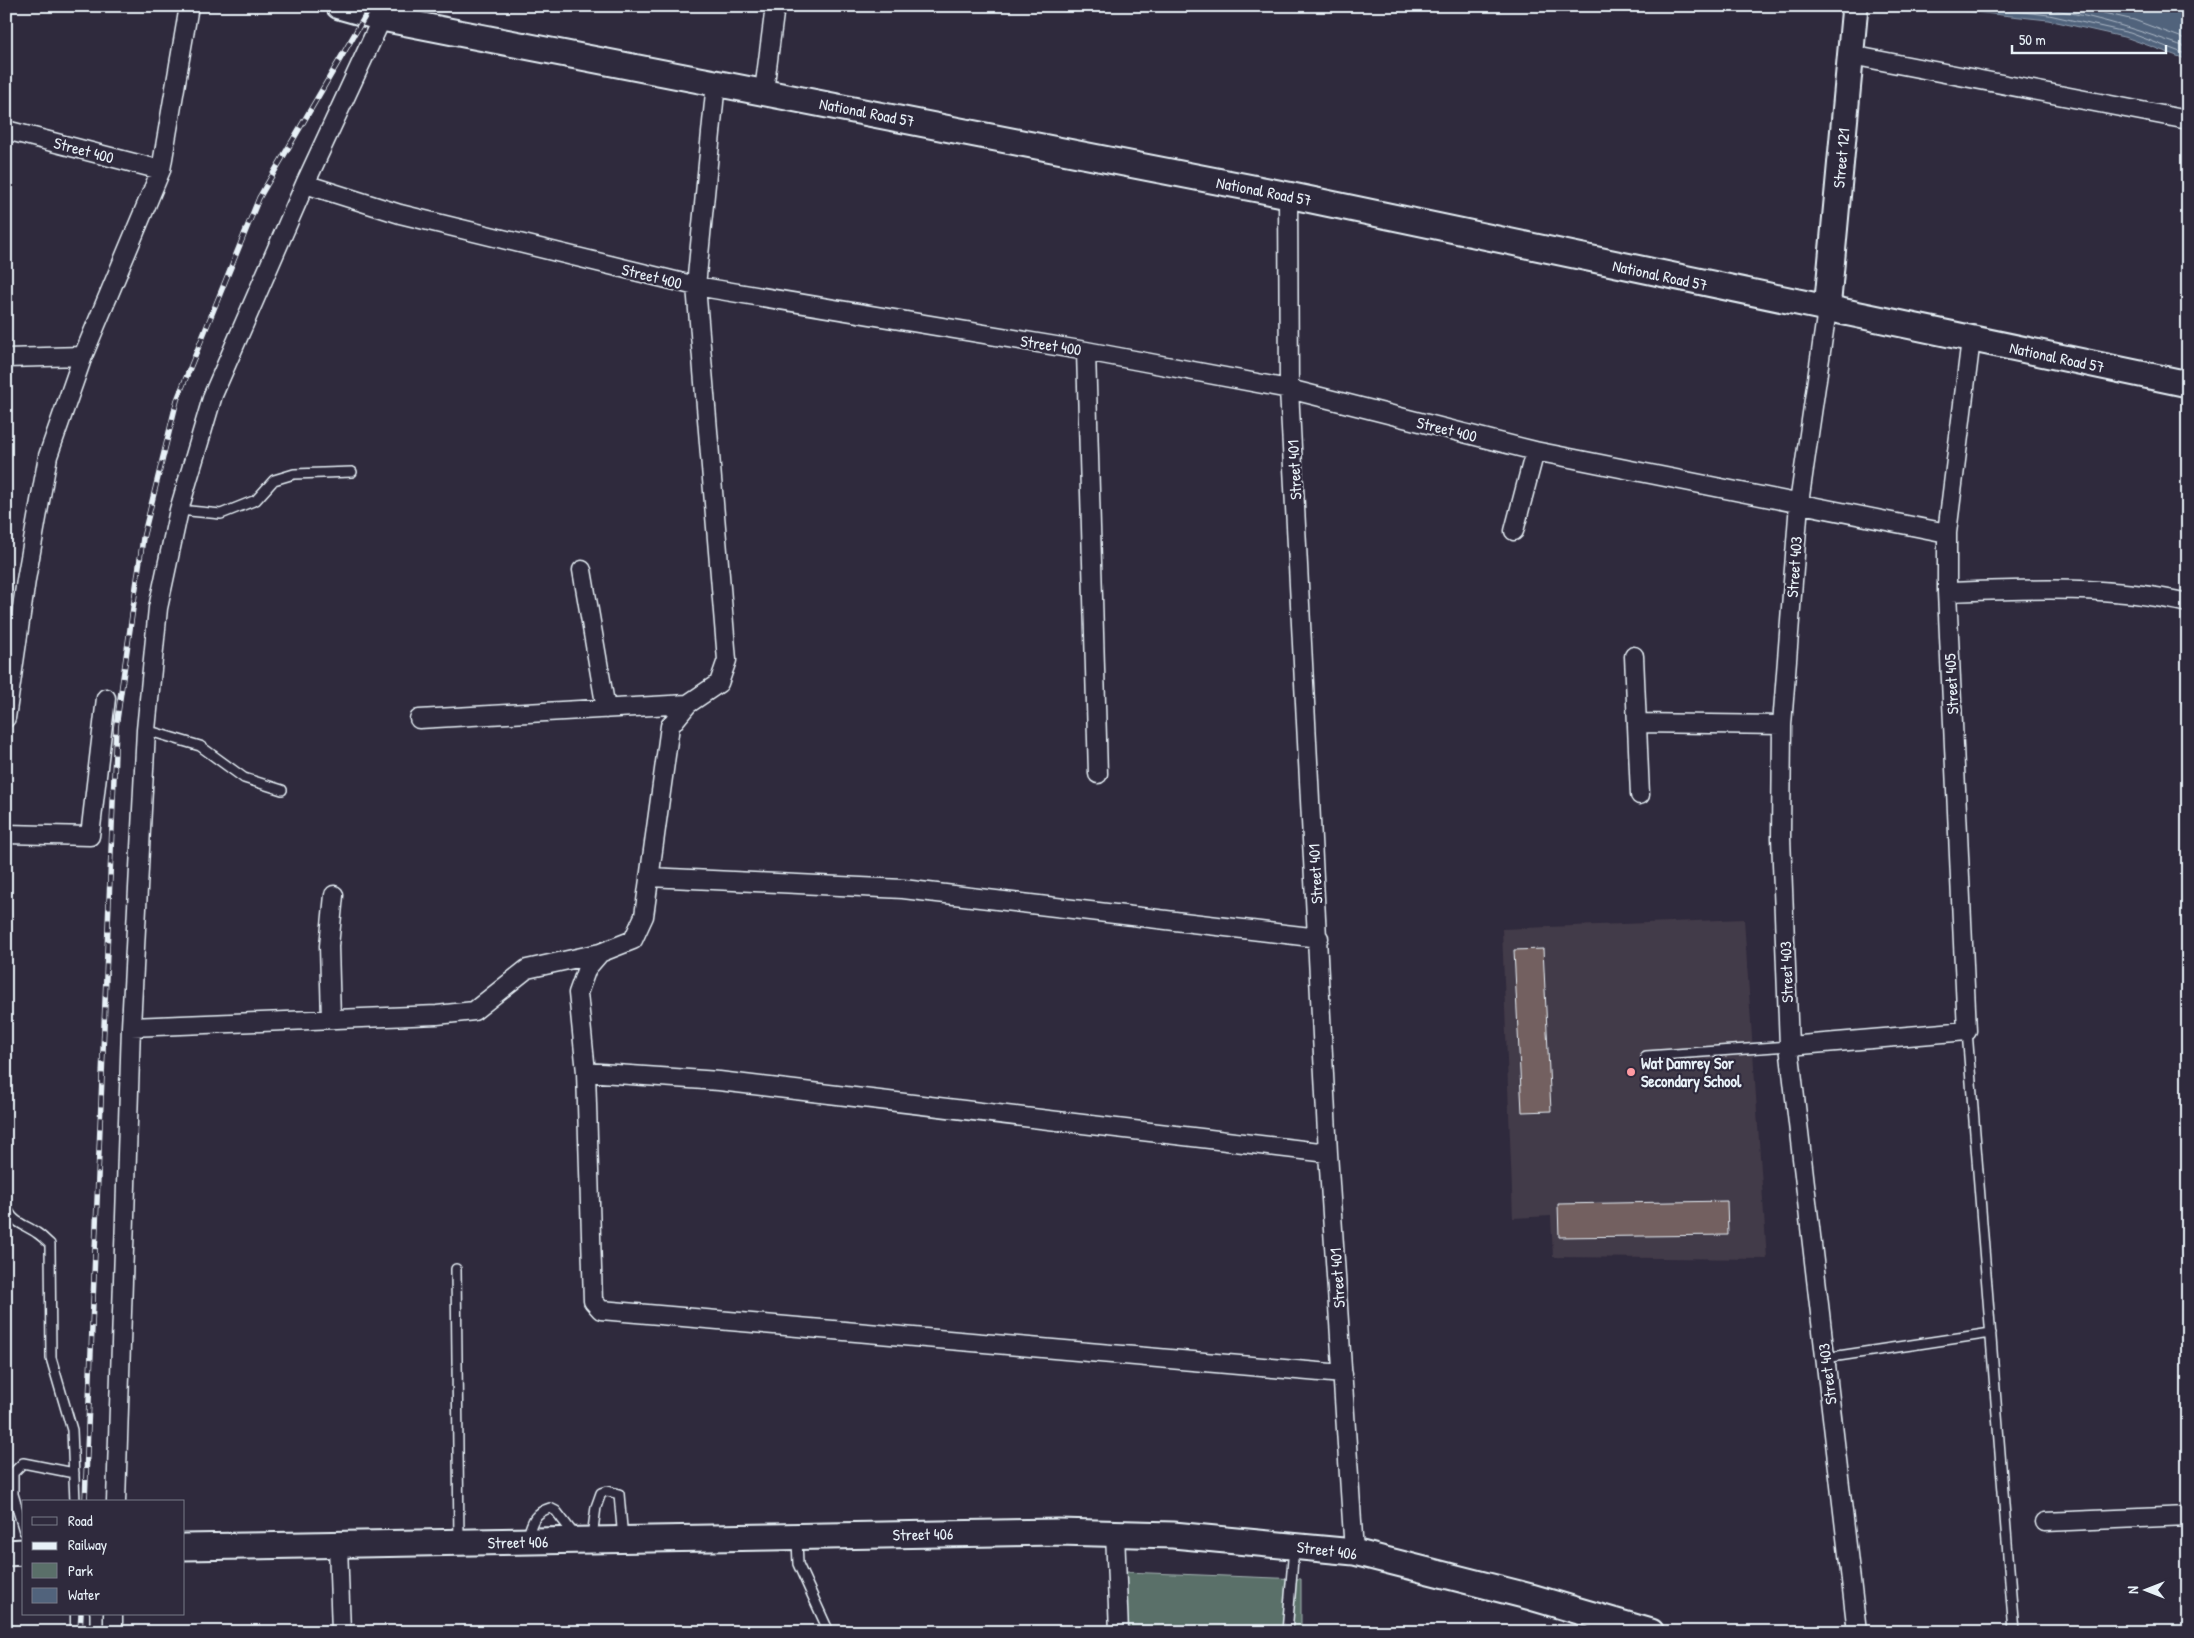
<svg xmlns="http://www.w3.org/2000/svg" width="2194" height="1638" font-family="'Patrick Hand',sans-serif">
  <rect width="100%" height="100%" fill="#2f2a3d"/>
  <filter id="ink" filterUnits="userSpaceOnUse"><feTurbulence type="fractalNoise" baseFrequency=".02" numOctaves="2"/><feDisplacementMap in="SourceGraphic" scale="10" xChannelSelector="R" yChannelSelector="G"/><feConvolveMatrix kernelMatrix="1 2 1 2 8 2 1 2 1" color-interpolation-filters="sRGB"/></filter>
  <g filter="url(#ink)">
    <!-- built -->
    <path fill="#433a48" d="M1744 919 1767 1259 1553 1257 1551 1216 1513 1218 1502 929Z"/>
    <!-- green -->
    <path fill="#5a6f69" stroke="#a1b0b0" d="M1125 1572 1301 1579V1632H1127Z"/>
    <!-- water -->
    <path fill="#51637c" stroke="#8d9cae" d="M1965 6H2188V60L2128 38 2048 20 1965 11Z"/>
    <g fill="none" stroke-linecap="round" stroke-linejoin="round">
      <!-- shore -->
      <path stroke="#acb8c6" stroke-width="1" d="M1970 6 2049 15 2130 33 2188 55
        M2027 6C2083 12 2136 29 2188 48
        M2073 6 2134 20 2188 40"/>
    </g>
    <!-- building -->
    <path fill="#736160" stroke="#e8f1f8" d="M1543 949 1551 1111 1522 1112 1514 950Z
      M1727 1201 1728 1235 1559 1237 1558 1204Z"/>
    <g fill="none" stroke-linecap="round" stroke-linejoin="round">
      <defs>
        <path id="lane" d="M179 510 221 514 256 500 274 480 294 474 352 472
          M146 730 200 746 244 778 282 790
          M1967 1031 2014 1632
          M1646 1056 1789 1046
          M6 1206C12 1223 24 1224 37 1233 42 1236 46 1241 50 1244L51 1358 72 1430 75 1502
          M456 1269 459 1540
          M1825 1358 1991 1333
          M24 1531 13 1494V1473L23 1463 74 1473
          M592 1537 596 1507 601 1493 607 1491 619 1494 623 1539
          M527 1539C532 1523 533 1513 550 1508L556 1511 576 1537
          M797 1539 798 1564 829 1632
          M1287 1632 1294 1547"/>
        <path id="street" d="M1851 55 2188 120
          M716 82 696 286 727 660 719 683 688 704 670 726 644 916 633 940 600 953 587 968 578 993 586 1072 593 1301 601 1310 1343 1374
          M764 91 775 6
          M6 130 161 170
          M305 184 400 214 696 286 1086 351 1289 389 1535 451 1947 533
          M1288 195 1289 389 1328 1153 1354 1552
          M1827 310 1799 503 1782 725 1781 837 1789 1046 1857 1632
          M1086 351 1098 774
          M6 358 83 356
          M1514 531 1535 451
          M582 570 606 709
          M1947 592C2027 589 2109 585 2188 603
          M1634 656 1640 795
          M6 718 26 580 48 456 83 356 161 170 189 6
          M419 719 688 704
          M1637 723 1782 725
          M6 834 90 836 106 698
          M649 877 903 889 1319 938
          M331 1019 329 946 334 895
          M131 1027 437 1015 474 1011 527 969 600 953
          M1789 1046 1967 1031 1947 592V533L1971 339
          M586 1072 719 1081 1328 1153
          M116 1502 131 1027 146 730 158 608 179 510 213 395 305 184 382 18 391 6
          M2045 1522 2188 1516
          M1115 1533 1119 1632
          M338 1545 341 1632
          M80 1632V1614
          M113 1632V1614"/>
        <path id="secondary" d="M339 6 382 18 1288 195 2188 384
          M1827 310 1855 6
          M184 1547 1058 1532 1173 1535 1354 1552 1531 1597 1651 1632
          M6 1553 24 1552"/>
      </defs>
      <!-- lane casing -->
      <use href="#lane" stroke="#e8f1f8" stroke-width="12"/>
      <!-- street casing -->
      <use href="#street" stroke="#e8f1f8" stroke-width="21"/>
      <!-- secondary casing -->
      <use href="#secondary" stroke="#e8f1f8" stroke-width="29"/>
      <!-- lane -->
      <use href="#lane" stroke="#2f2a3d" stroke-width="9"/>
      <!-- street -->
      <use href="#street" stroke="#2f2a3d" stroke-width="18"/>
      <!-- secondary -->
      <use href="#secondary" stroke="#2f2a3d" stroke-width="25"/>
      <defs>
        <path id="rail" d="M85 1502 116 727 143 538 177 400 259 198 371 6
          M80 1632 81 1614"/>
      </defs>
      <!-- rail casing -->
      <use href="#rail" stroke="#e8f1f8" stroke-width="5.5"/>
      <!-- rail -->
      <use href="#rail" stroke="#2f2a3d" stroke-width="4" stroke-dasharray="11" stroke-linecap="butt"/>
    </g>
  </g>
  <!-- markers -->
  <circle fill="#ff9aa2" stroke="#2f2a3d" stroke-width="2" cx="1631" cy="1072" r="5"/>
  <g text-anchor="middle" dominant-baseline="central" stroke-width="4.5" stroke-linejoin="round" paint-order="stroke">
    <!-- street labels -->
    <g font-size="16" fill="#e8f1f8" stroke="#2f2a3d">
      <text transform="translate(867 112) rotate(11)">National Road 57</text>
      <text transform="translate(84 150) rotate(15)">Street 400</text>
      <text transform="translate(1841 158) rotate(-85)">Street 121</text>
      <text transform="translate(1264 191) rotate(11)">National Road 57</text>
      <text transform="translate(1660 275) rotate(12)">National Road 57</text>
      <text transform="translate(652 276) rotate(14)">Street 400</text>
      <text transform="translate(1051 345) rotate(9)">Street 400</text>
      <text transform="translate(2057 357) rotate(12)">National Road 57</text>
      <text transform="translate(1447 429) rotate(14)">Street 400</text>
      <text transform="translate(1294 470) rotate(-93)">Street 401</text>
      <text transform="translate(1794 567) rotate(-86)">Street 403</text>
      <text transform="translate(1951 684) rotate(-93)">Street 405</text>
      <text transform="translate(1315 874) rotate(-93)">Street 401</text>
      <text transform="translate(1786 972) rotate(-92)">Street 403</text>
      <text transform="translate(1337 1278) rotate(-94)">Street 401</text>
      <text transform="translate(1827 1374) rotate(-97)">Street 403</text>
      <text transform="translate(923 1534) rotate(-1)">Street 406</text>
      <text transform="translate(518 1542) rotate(-1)">Street 406</text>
      <text transform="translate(1327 1550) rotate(7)">Street 406</text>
    </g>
    <!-- poi labels -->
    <g font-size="16" font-weight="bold" fill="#e8f1f8" stroke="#2f2a3d" text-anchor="start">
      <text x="1641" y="1063">Wat Damrey Sor<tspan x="1641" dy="18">Secondary School</tspan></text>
    </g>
  </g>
  <!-- margin -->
  <rect width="2194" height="1638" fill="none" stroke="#2f2a3d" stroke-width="25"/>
  <rect x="12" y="12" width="2169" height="1613" fill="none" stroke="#e8f1f8" stroke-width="2" filter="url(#ink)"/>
  <!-- legend -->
  <rect x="22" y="1500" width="162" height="115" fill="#2f2a3d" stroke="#797a88"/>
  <rect x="32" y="1517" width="25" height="8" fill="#2f2a3d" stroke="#797a88"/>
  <text x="68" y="1526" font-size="15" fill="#e8f1f8">Road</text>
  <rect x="32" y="1542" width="25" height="8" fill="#e8f1f8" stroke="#797a88"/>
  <text x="68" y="1550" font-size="15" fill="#e8f1f8">Railway</text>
  <rect x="32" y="1563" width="25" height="15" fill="#5a6f69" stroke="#797a88"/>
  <text x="68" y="1576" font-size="15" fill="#e8f1f8">Park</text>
  <rect x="32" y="1588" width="25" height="15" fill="#51637c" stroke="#797a88"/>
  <text x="68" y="1600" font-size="15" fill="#e8f1f8">Water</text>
  <!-- north arrow -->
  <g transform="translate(2146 1590) rotate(270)" stroke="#2f2a3d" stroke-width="4" paint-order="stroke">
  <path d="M0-4L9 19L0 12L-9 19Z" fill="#e8f1f8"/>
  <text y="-8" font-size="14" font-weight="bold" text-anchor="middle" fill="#e8f1f8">N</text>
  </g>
  <!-- scale -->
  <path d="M2012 45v8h154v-8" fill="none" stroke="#e8f1f8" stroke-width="2.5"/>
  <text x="2019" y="45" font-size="15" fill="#e8f1f8" stroke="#2f2a3d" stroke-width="4" paint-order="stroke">50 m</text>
</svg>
